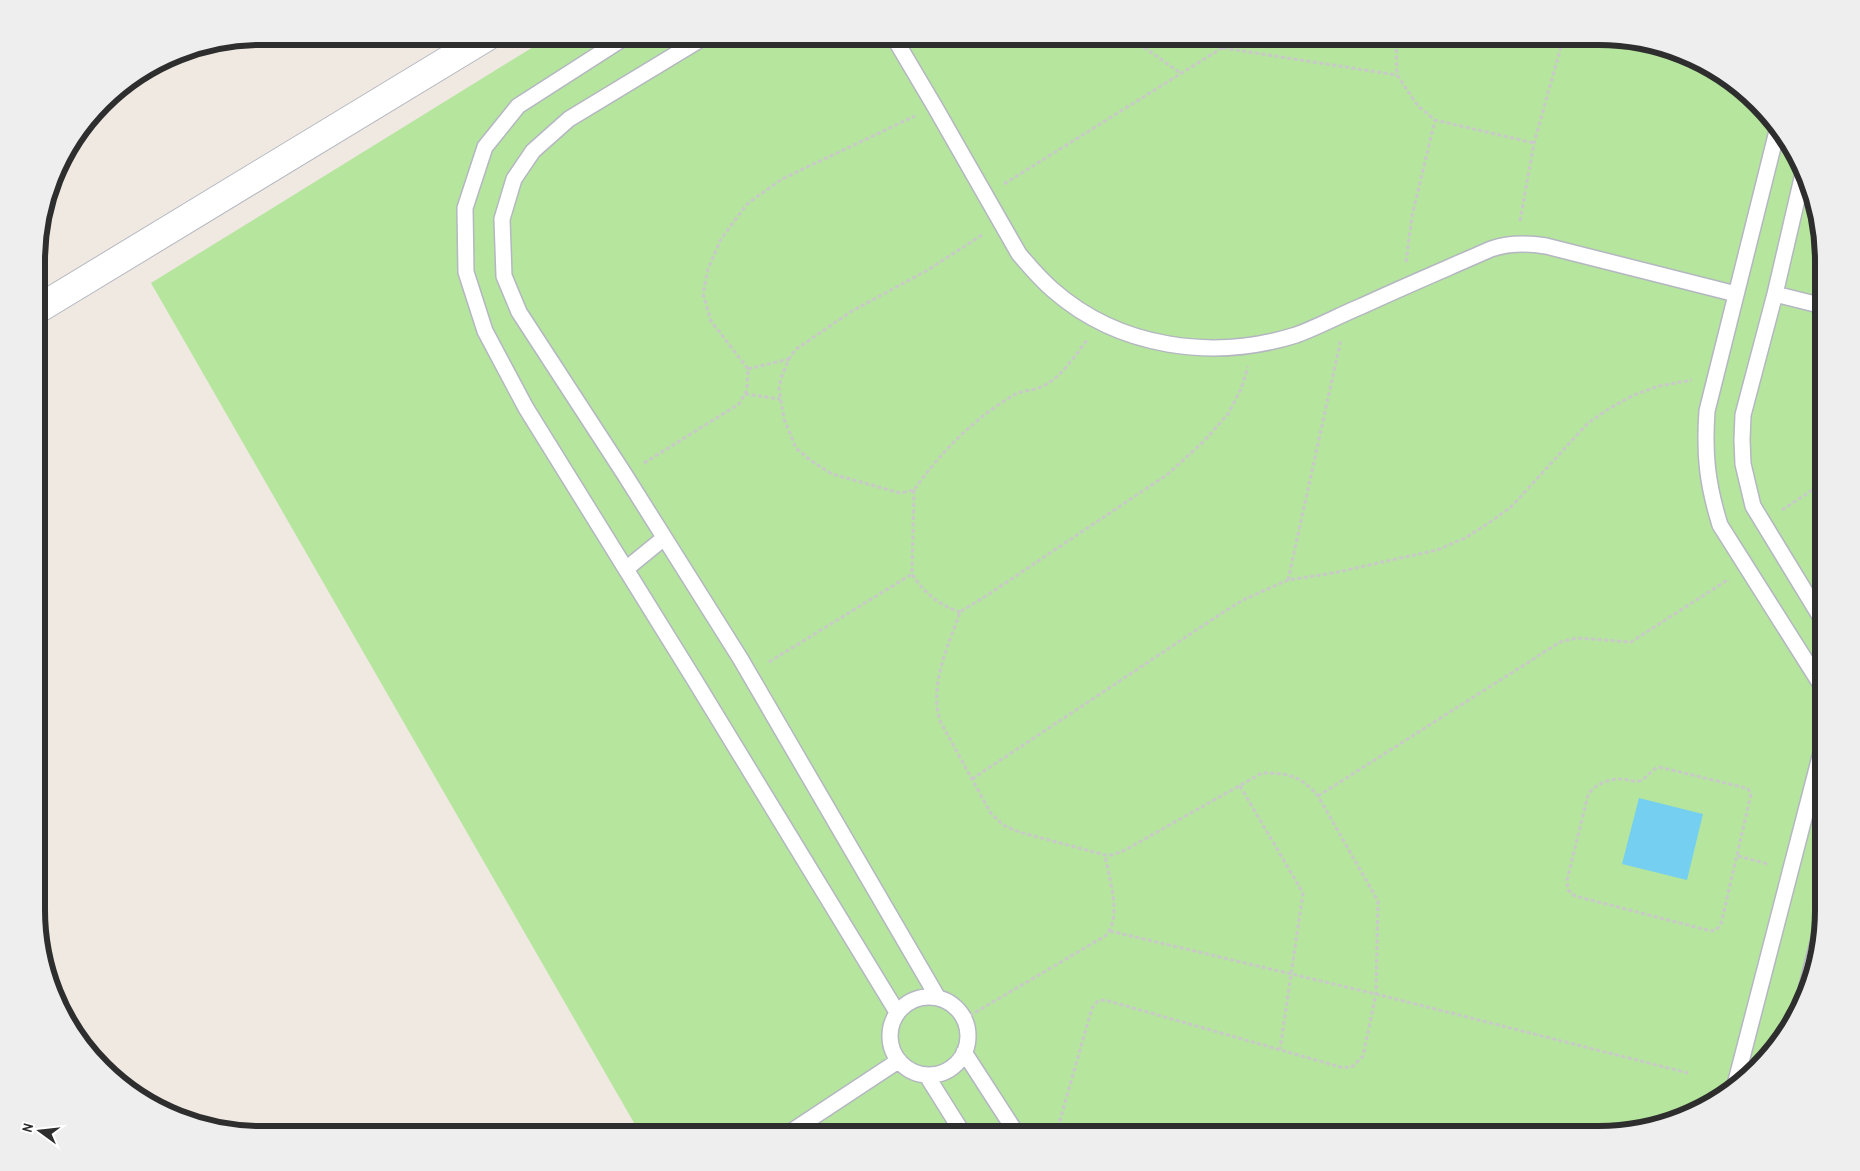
<svg xmlns="http://www.w3.org/2000/svg" width="1860" height="1171" font-family="'Archivo Narrow',sans-serif">
  <rect width="100%" height="100%" fill="#efe9e1"/>
  <!-- green -->
  <path fill="#b6e59e" d="M551 36H1599L1671 48 1724 74 1794 149 1823 247V924L1812 982 1786 1035 1712 1104 1613 1134 641 1135 151 283Z"/>
  <!-- water -->
  <path fill="#75cff0" d="M1639 798 1703 814 1687 880 1622 864Z"/>
  <g fill="none" stroke-linecap="round" stroke-linejoin="round">
    <defs>
      <path id="service" d="M627 36 518 106 485 147 465 208 466 272 485 331 526 408 694 679 897 1012
        M706 36 569 119 533 151 514 179 502 219 504 276 519 312 625 475 740 658 938 998
        M893 36 935 107 1019 254C1030 267 1040 279 1053 290 1119 348 1213 361 1296 335 1318 327 1340 315 1362 306 1405 286 1448 268 1491 249 1509 243 1527 243 1546 246L1736 294
        M1777 131 1707 411C1704 454 1707 483 1720 525L1823 688
        M1802 178 1775 294 1743 415 1742 440 1743 464 1753 506 1823 621
        M1775 294 1823 306
        M626 569 664 538
        M890 1036a39 39 0 1 1 78 0a39 39 0 1 1-78 0Z
        M1804 998 1823 923
        M964 1052 1017 1134
        M927 1076 964 1135
        M1736 1081 1823 745
        M786 1135 898 1061"/>
      <path id="minor" d="M38 309 488 36"/>
    </defs>
    <!-- service casing -->
    <use href="#service" stroke="#b4b7c1" stroke-width="18"/>
    <!-- minor casing -->
    <use href="#minor" stroke="#b4b7c1" stroke-width="30"/>
    <!-- path -->
    <path stroke="#c9c9c9" stroke-width="3" stroke-dasharray="4 2.5" stroke-linecap="butt" d="M1128 36 1182 74
      M1396 36 1397 75 1418 106 1435 120 1534 143
      M1223 48 1397 75
      M1004 184 1241 36
      M1520 221 1534 143 1564 36
      M982 235 926 271 852 311 795 350 789 359 781 378 779 389 784 419 796 448 810 460 832 474 900 493 914 490C940 453 974 418 1014 395 1022 390 1034 391 1043 386 1062 377 1075 355 1088 339
      M1406 262 1412 216 1435 120
      M748 369 789 359
      M745 394 780 399
      M644 463 739 404 747 390 748 369 711 321 703 294 708 269 721 239 747 204 782 179 915 116
      M914 490 912 574C924 593 939 605 960 612
      M1782 510 1823 483
      M1288 580 1341 339
      M769 662 912 574
      M1659 767 1742 787 1748 789 1751 794 1721 924 1716 930 1711 931 1575 896 1568 890 1567 880 1588 795C1594 784 1611 778 1623 779 1629 780 1633 782 1639 781 1648 778 1650 770 1659 767Z
      M972 779 1222 613 1243 600 1288 580 1333 573 1437 550 1465 538 1490 522 1511 507 1588 423 1610 408 1634 395 1659 386 1692 380
      M1240 786 1303 893 1280 1049
      M1318 796 1560 642 1577 638 1631 642 1729 579
      M1738 856 1768 864
      M1110 931 1376 994 1688 1073
      M964 1019 1105 936C1123 918 1109 879 1105 855
      M1056 1134 1092 1008 1098 1001 1105 1000 1344 1068 1353 1066 1363 1056 1376 994 1378 901 1318 796C1301 776 1288 773 1262 773L1125 850 1112 855H1105L1019 832 1003 825 990 812 940 721C929 684 948 647 960 612L989 594 1168 474 1204 441 1228 414 1241 389 1248 367"/>
    <!-- service -->
    <use href="#service" stroke="#fff" stroke-width="15"/>
    <!-- minor -->
    <use href="#minor" stroke="#fff" stroke-width="28"/>
  </g>
  <!-- crop -->
  <path d="M0 0H1860V1171H0ZM261 45H1599A216 216 0 0 1 1815 261V910A216 216 0 0 1 1599 1126H261A216 216 0 0 1 45 910V261A216 216 0 0 1 261 45Z" fill="#eee" fill-rule="evenodd"/>
  <path fill="none" stroke="#2e2e2e" stroke-width="6" d="M261 45H1599A216 216 0 0 1 1815 261V910A216 216 0 0 1 1599 1126H261A216 216 0 0 1 45 910V261A216 216 0 0 1 261 45Z"/>
  <!-- north arrow -->
  <g transform="translate(40 1131) rotate(285)" stroke="#ffffff" stroke-width="4" paint-order="stroke">
  <path d="M0-4L9 19L0 12L-9 19Z" fill="#2e2e2e"/>
  <text y="-8" font-size="14" font-weight="bold" text-anchor="middle" fill="#2e2e2e">N</text>
  </g>
</svg>
